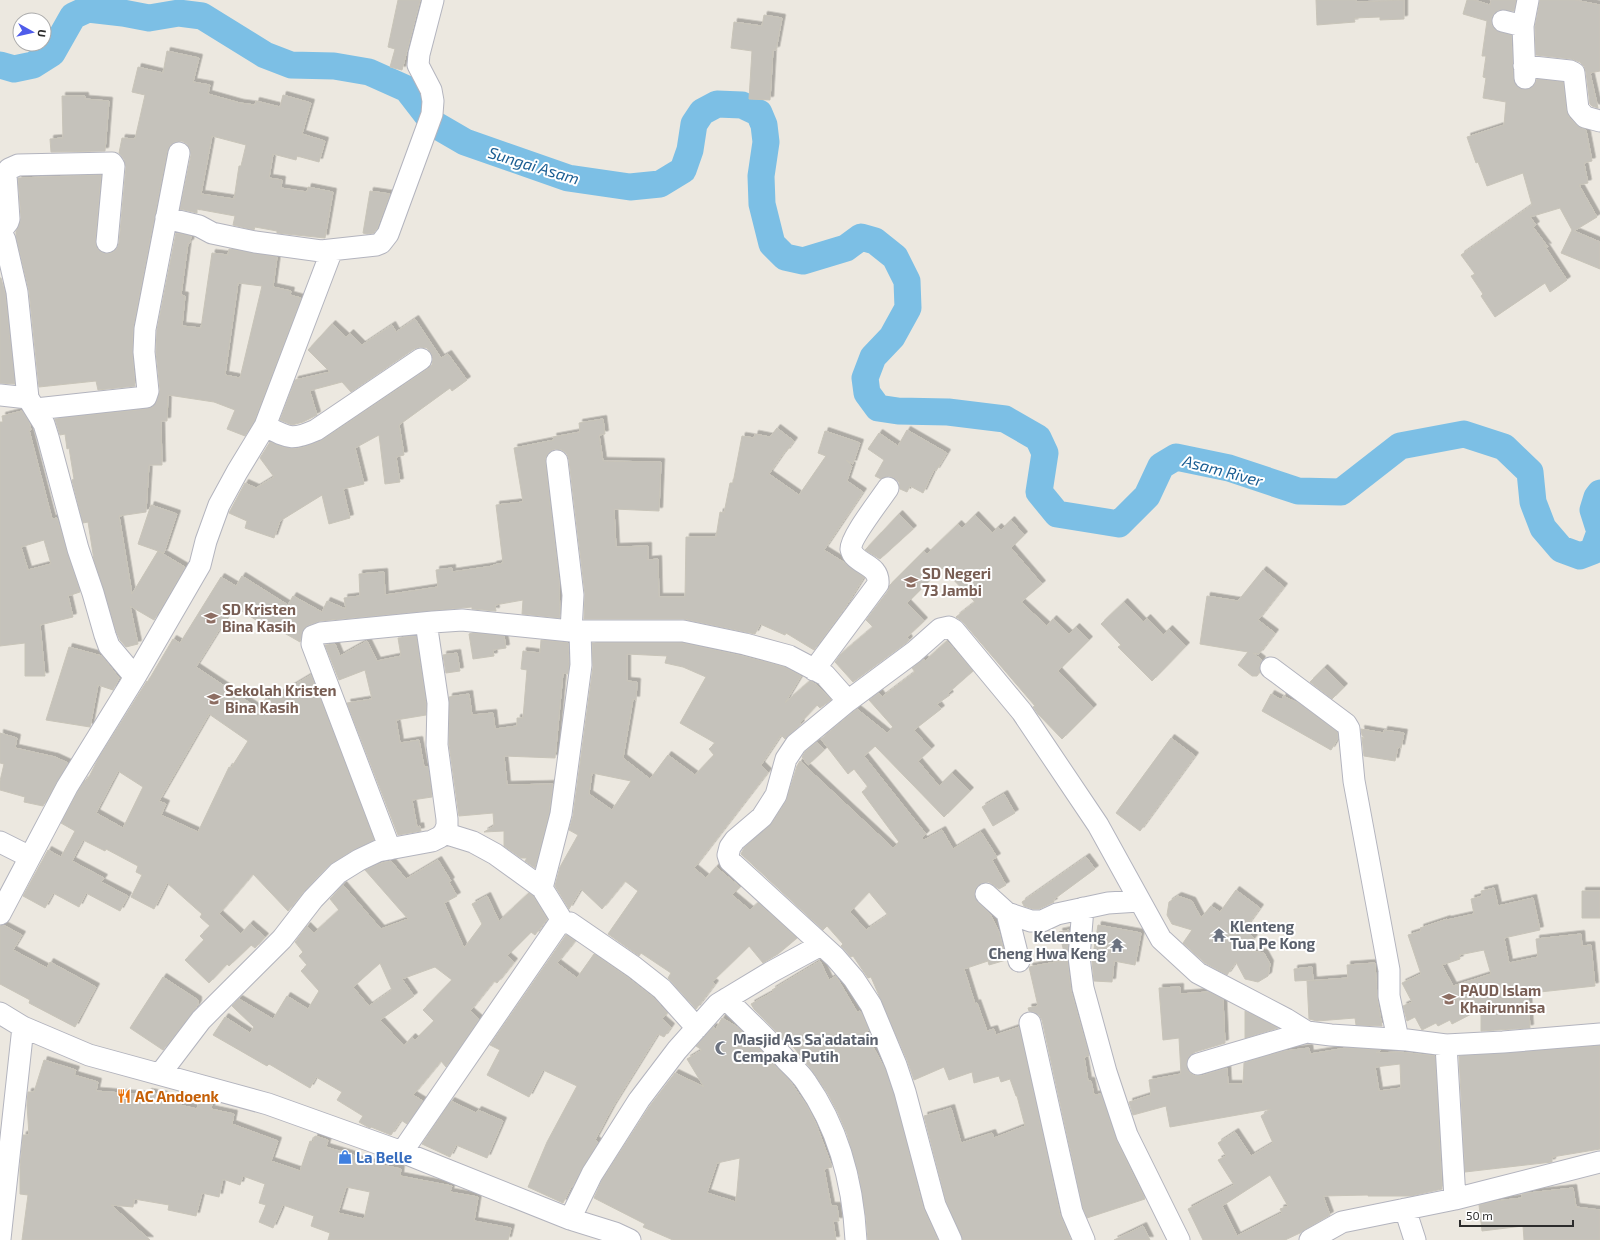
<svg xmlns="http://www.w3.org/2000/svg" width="1600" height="1240" font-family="'Exo 2',sans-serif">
  <defs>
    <filter id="shadow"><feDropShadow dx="3.5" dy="-3.5" stdDeviation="0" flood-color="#0004"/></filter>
  </defs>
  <rect width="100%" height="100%" fill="#ece8e0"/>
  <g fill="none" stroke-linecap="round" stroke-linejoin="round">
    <!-- river -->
    <path stroke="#7cbfe5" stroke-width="27" d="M0 65 14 69 33 65 52 53 73 16 88 9 123 13 149 18 179 13 202 16 265 55 291 65 334 66 369 72 407 89 434 124 465 142 568 178 630 187 660 184 683 170 690 150 694 124 702 112 717 104 742 105 759 113 764 125 766 142 761 176 762 204 772 244 785 257 803 261 846 248 861 237 875 241 895 257 907 281 908 308 892 337 873 357 865 378 867 393 878 408 898 411 948 412 1005 419 1038 438 1045 453 1039 492 1057 514 1119 524 1147 496 1161 466 1176 457 1229 468 1298 491 1341 492 1400 446 1464 434 1504 447 1530 472 1533 502 1543 528 1561 549 1580 556 1593 551 1600 532 1593 510 1597 497 1600 493"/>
  </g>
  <!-- building -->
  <path fill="#c5c2bb" stroke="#c8c4b9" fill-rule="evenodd" filter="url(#shadow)" d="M398 0H420L402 70 390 67 395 49 388 47Z
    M1316 0H1356V2L1404 0V19L1380 20V17L1354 18 1355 22 1317 25Z
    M1467 0H1474L1490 5 1491 0H1516L1514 11 1499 10 1494 13 1491 18V24L1495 30 1511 35 1513 78 1515 84 1519 88 1525 90 1531 88 1535 84 1537 79 1563 82 1566 110 1569 117 1576 125 1586 130 1592 161 1584 163 1588 183 1579 185 1597 217 1574 231 1600 242V269L1561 253 1572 230 1560 208 1530 217 1536 225 1533 227 1548 247 1544 245 1567 280 1550 292 1545 283 1495 317 1481 296 1483 294 1471 276 1475 274 1461 255 1532 205 1523 173 1487 186 1478 162 1476 163 1467 137 1504 125 1506 102 1483 98 1486 78 1483 77 1486 56H1482L1487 21 1463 14Z
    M1540 0H1575L1600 5V71L1590 73 1598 108 1592 106 1590 104 1586 72 1584 66 1580 62 1571 59 1536 55 1535 27Z
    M764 15 782 18 776 50H773L770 100 749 99 752 51 731 48 734 22 762 26Z
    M167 51 199 58 193 82 210 85 208 94 240 103 255 105 256 101 280 107 283 95 311 103 302 134 325 141 319 162 297 156 296 160 273 154 269 178 282 180 281 188 307 192 308 187 333 192 325 238 277 233V231L255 227 254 230 233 225 235 216 197 209V213L180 209 191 155 190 149 187 144 182 141 175 142 170 145 167 151 133 327 132 353 135 386 98 390 96 381 39 387 29 291 16 236V231L19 226 21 218 18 178 101 175 95 241 96 247 100 252 106 254 112 253 117 249 119 243 126 167 124 159 119 153 122 138 135 139 145 95 132 92 138 67 163 73ZM212 136 246 145 241 166H239L234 199 201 194Z
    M62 96H85V99L109 101 105 151 51 152 50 139 63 138Z
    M370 191 390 194 377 228 374 233 367 234 363 233Z
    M176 233 191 236 190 243H188L181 295 185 296 182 326 201 328 212 253 228 255 229 249 277 257 273 287 291 291 290 295 301 298 254 421 245 436 227 429 235 410 214 402 168 395 167 421H161L162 465H149L146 512 119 516 132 594 158 551 138 544 151 505 177 514 164 553 158 551 185 567 154 620 130 606 138 644 126 647 120 640 116 631 94 560 88 522 83 523 72 480 74 479 69 448 67 449 65 434 60 435 55 419 147 409 153 407 157 401 160 390 156 352 157 330ZM238 283 262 286 240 378 225 375Z
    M0 278H1L5 294 15 384 0 383Z
    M415 319 441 358 448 354 467 380 452 391 450 388 399 425 404 455 396 457 400 482 385 484 379 435 355 448 364 484 343 489 350 518 329 524 322 495 280 521 274 538 245 528 247 521 229 513 245 483 256 488 274 477 260 458 270 442 282 447 295 449 305 447 321 441 428 369 432 365 433 359 431 353 427 348 420 347 414 349 351 392 342 382 312 390 310 392 317 415 303 422 292 425 280 420 295 380 330 372 308 350 332 324 346 337 350 333 362 345 392 325 396 332Z
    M22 411 29 422 31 430H29L52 519 57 518 67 553 80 592 68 596 73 617 40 625 45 676H25V643L0 646V422H3L2 416ZM44 540 51 564 28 570 21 547Z
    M603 419 605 434 599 435 603 461 661 462 659 511 614 509 616 547 648 546V560L658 559 659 597H685L686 537H716L720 512 724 513 730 483H733L742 436 754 438 755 434 770 437 777 428 794 441 786 452 785 451 769 474 799 495 826 456 818 453 825 431 860 443 853 464 846 460 852 466 847 481 863 492 824 550 845 563 864 577 844 609 814 650 786 633 785 635 760 624 755 634 683 619H584L585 594 569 460 567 454 562 450 555 449 550 451 546 456 545 462 559 581 560 618 522 614 523 600 495 605 496 611 472 609V607L320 621 309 625 304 628 300 642 272 626 270 629 234 606 196 667 259 709 266 698 269 700 311 675 374 840 353 850 329 865 304 891 288 911 253 874 219 914 241 934 250 924 265 937 255 948 251 945 229 966 227 964 209 983 185 960 204 940 200 936 210 926 200 917 202 914 167 883 154 909 131 897 142 875 136 872 138 866 106 849 105 851 83 840 72 861 104 878 101 882 128 896 120 911 86 893 79 907 53 893 45 908 23 896 48 850 61 857 75 831 61 823 77 793 85 780 87 781 98 759 147 681V683L173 639 180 643 221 577 236 586 242 576 288 605 293 596 322 612 327 601 346 609 344 598 360 596 359 574 384 572 385 595 438 587 436 570 452 568V572L493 566V565L503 563 496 505 523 502 514 448 554 440 553 437 580 432 579 423ZM209 714 248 741 231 768 229 767 198 832 161 815 166 804 159 801ZM118 771 143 787 123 828 96 813Z
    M907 430 947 453 936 471 934 470 923 493 910 486 907 492 900 489 899 482 894 478 889 476 881 479 875 476 884 460 868 449 879 433 898 446Z
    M899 514 913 529 880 559 865 550Z
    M975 515 992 533 998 527 1001 530 1011 520 1024 535 1011 548 1042 584 1021 602 1047 626 1053 619 1069 634 1076 627 1089 640 1058 671 1093 708 1062 739 1038 714 1033 707 1035 706 963 622 956 617 975 602 942 568 907 603 924 621 907 637 909 640 906 643 853 682 835 662 840 655 873 627 866 620 888 591 889 586 924 551 927 554 958 524 962 528Z
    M1263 570 1284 587 1258 620 1275 633 1259 654 1253 653 1262 660 1259 666 1260 672 1257 676H1252L1238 665 1248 652 1200 644 1207 596 1238 601Z
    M1124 602 1143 622 1147 618 1163 635 1169 629 1186 646 1152 681 1118 647 1121 645 1101 624Z
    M472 633 504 636 506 648 493 650 494 656 473 659 469 634Z
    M416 636 426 704V715L396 720 400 743 419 740 424 767H428L432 797 412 800 417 827 420 826 421 831 398 835 347 703 372 699 365 670 339 680 325 645 335 644 340 656 367 641 377 661 401 656 398 638Z
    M541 640 568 643 569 664 568 674 563 673 555 758 504 756 507 785 553 784 549 812 535 868 525 861 527 858H521L504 846V831L484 832 494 826 493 813 459 816 449 744V697L469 694 472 715 493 713 495 729 517 726V718H523L527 670 521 669 523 651 540 653Z
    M947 641 973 671 948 693 950 695 937 704 941 709 914 730 931 749 918 761 939 786 952 773 970 791 944 817 875 746 864 756 926 834 922 838 924 840 942 830 953 849 981 832 997 857 992 860 1006 885 999 889 989 882 982 883 977 886 974 891 975 897 978 903 990 914 999 932 1006 960 989 965 988 961 964 969 975 1004 977 1003 987 1031 994 1029 996 1035 1019 1027 1060 1215 1071 1240H963L946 1201 924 1116 951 1108 961 1143 992 1133 994 1138 1025 1126 1017 1096H1016L1010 1079 1001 1082 999 1076 974 1083 972 1072 949 1080 944 1067 914 1080 907 1060 871 977 868 978 853 956 851 957 841 946 843 944 827 926 823 930 741 854 744 848 772 823 786 801 797 766 800 761 893 848 899 842 862 792 868 787 854 769 848 774 821 739 857 709 887 733 893 727 869 700 879 693 882 697 915 672 912 668 924 659 925 661ZM869 892 888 915 866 930 850 912Z
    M592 643H682L742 656 784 667 801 676 785 703 810 681 817 685 831 700 820 708 817 705 800 723 801 724 785 739 781 735 761 765 768 772 694 868 706 878 716 867 740 887 732 895 750 910 758 903 797 938 778 954 763 963 749 946 712 982 715 984 696 1009 668 978 671 973 641 953 639 956 608 934 638 891 625 881 602 909 581 889 569 909 555 886 560 867 578 835 569 830 573 816 593 667ZM627 654 667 656 665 663 683 667 706 677 680 723 715 743 709 749 714 755 695 775 668 755 650 779 623 758 633 699 636 700 637 682 627 681ZM592 773 631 781 612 810 589 794Z
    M69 647 102 656 119 678 113 690 98 685 90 727 46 720Z
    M457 653 460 671 446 673 443 655Z
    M1324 668 1344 687 1332 699 1310 682Z
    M1271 694 1282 700 1283 696 1300 704 1337 732 1338 738 1331 750 1262 711Z
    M1361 729 1384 733V730L1404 733 1401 748 1398 747 1395 761 1364 756 1362 737 1365 739 1362 735Z
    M0 733 17 738 15 748 55 757 68 763 43 806 24 802 25 797 0 790V781L4 764 0 763Z
    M1171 738 1195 756 1140 831 1116 813Z
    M817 742 824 750 808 765 802 757 805 752Z
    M1004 794 1015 813 993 826 982 807Z
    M1086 857 1095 869 1053 900 1054 902 1039 909H1033L1024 906 1022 902Z
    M438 860 451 881 449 882 457 896 444 903 464 948 482 924 472 904 487 896 499 921 529 893 533 896 547 919 535 935 531 932 507 956 514 962 497 983 494 981 470 1011 479 1019 446 1067 441 1061 413 1095 423 1101 407 1124 401 1120 391 1135 371 1127 370 1128 366 1126 359 1122 363 1116 337 1100 342 1092 316 1077 310 1088 269 1064 267 1066 213 1035 225 1017 250 1033 254 1027 232 1006 239 999 273 1019 287 996 308 1009 319 991 301 971 307 965 299 956 303 952 295 942 307 926 314 933 339 910 330 899 343 885 381 929 408 919 365 870 382 863 391 861 406 879ZM380 963 392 990 369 1006 353 987ZM435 967 452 980 423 1010 434 1021 415 1040 412 1037 404 1046 380 1020 414 996 402 979Z
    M1494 888 1498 906 1533 898 1540 930 1504 938 1509 963 1538 957 1536 939 1581 934 1582 946 1591 945 1595 986 1540 992V994L1528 996 1530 1028 1481 1031V1009L1452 1024 1450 1020 1438 1026 1436 1023 1422 1030 1415 1017 1407 1021 1403 1006 1412 1002 1402 983 1421 974 1408 935 1421 931 1420 928 1447 919V920L1474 914 1471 899 1482 896 1481 891ZM1484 950 1491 974 1453 986 1442 965 1460 959 1459 955Z
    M1236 890 1260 908 1244 930 1254 938 1245 950 1264 953 1270 964 1268 976 1258 982 1245 979 1236 962 1227 975 1205 963 1183 943 1192 930 1172 924 1167 915 1169 902 1178 896 1192 901 1201 918 1211 906 1220 912Z
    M1582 891H1600V918H1582Z
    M3 925 22 935 13 950 47 968 50 962 96 987 75 1027 29 1003 30 1000 0 984V926Z
    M1098 925 1141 933 1135 965 1114 961 1112 982 1094 981 1092 961Z
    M1069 930 1067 959 1071 991 1089 1056 1084 1057 1088 1081H1091L1094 1095 1101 1094 1116 1140 1145 1199 1087 1218 1083 1208 1042 1020 1039 1015 1034 1012 1029 1011 1028 1008 1038 1006 1029 967 1066 960 1059 932Z
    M566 935 575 941 557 963 577 978 594 954 627 977 654 998 667 1013 662 1019 671 1027 664 1037 658 1034 612 1108 595 1140 598 1142 582 1168 572 1187H571L563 1203 528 1187 547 1142 577 1086 543 1070 529 1097 487 1075 500 1050 490 1045Z
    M820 961 829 980 836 976 857 1012 860 1011 869 1030 865 1032 885 1069 894 1095 923 1208 938 1240H868L866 1217 859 1175 847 1134 838 1113 828 1094 811 1069 791 1044 789 1045 754 1009 751 1004 773 992 772 990Z
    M1375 963 1377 998 1382 1026 1356 1025 1355 1018 1317 1021 1309 1019 1307 981 1348 978 1347 965Z
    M1312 967 1313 980 1295 981 1294 969Z
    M163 977 198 1000V1004L195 1009 163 1050 130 1028Z
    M1180 987V994L1208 992 1223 999 1225 1043 1195 1052 1189 1056 1186 1062 1187 1068 1190 1073 1195 1076H1201L1227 1068 1228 1084H1243L1244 1063 1285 1051 1309 1048 1310 1054 1346 1048 1381 1050 1376 1053 1400 1052 1435 1056 1442 1189 1411 1196H1368V1195L1323 1196 1330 1215 1304 1230 1300 1233 1285 1240H1203L1188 1209 1234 1185 1218 1160 1226 1156 1218 1143 1235 1132 1251 1156 1273 1143 1261 1116 1271 1109 1170 1127 1166 1106 1133 1115 1129 1102 1151 1095 1149 1080 1181 1074 1179 1038 1163 1040 1159 988ZM1400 1064 1401 1088 1379 1091 1375 1067ZM1270 1175 1288 1206 1280 1209 1282 1213 1237 1236 1222 1206Z
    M1245 1011 1278 1028 1245 1038Z
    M722 1018 739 1028 790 1081 807 1106 816 1124 832 1167 824 1169 831 1206H837L839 1221H833L836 1240H673L643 1227 645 1224 594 1198 602 1180 649 1107 675 1073 704 1087 687 1059 702 1050 696 1046 713 1027 716 1029ZM740 1158 736 1202 707 1193 717 1163Z
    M1600 1046V1149L1552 1157V1162L1465 1172 1459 1056Z
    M44 1060 76 1070 74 1075 98 1082 96 1091 147 1095 148 1092 164 1095 163 1101 197 1109 199 1102 212 1104 211 1109 234 1114 232 1124 278 1141 271 1161 300 1171 310 1141 313 1142 315 1136 328 1140 326 1147 356 1156 355 1159 401 1169 400 1176 452 1186 450 1192 478 1197 474 1221 511 1228 508 1240H328L330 1233 311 1226 314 1216 283 1205 273 1228 259 1222 266 1205 259 1203 265 1184 243 1176 240 1185 223 1179 219 1197 202 1193 196 1216 168 1210 169 1205 134 1199 133 1207 111 1205 150 1240H22L28 1195 20 1194V1167L23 1135H29L27 1105 28 1092H34ZM346 1187 370 1192 364 1219 338 1213Z
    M451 1101 476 1113 478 1110 503 1121 487 1158 456 1145 450 1157 422 1144Z
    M1573 1188 1576 1207 1600 1210V1240H1524L1523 1226 1482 1231 1479 1205 1496 1201 1522 1198V1194L1528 1193Z
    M1143 1226 1150 1240H1114Z"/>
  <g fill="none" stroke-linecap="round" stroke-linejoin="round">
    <defs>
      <path id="minor" d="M1503 21 1523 26
        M1524 66 1570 71 1574 73 1578 109 1585 117 1600 121
        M1525 78 1523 26 1528 0
        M166 218 199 226 212 233 255 242 321 251 376 245 381 243 388 234 432 114 433 101 431 90 418 65 419 54 433 0
        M0 230 5 240 17 292 28 398 44 424 48 437 78 549 93 593 105 635 109 646 135 677
        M1 231 8 222 9 219 6 175 9 169 18 165 112 163 114 166 107 242
        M0 395 28 398
        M36 409 146 397 148 391 144 352 145 329 179 153
        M265 426C289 438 291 441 316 430L421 359
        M557 461 573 595 571 631
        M1271 668 1346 724 1349 729 1354 781 1389 970V996L1398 1039
        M814 670 878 584C880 563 854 565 851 549 850 538 881 499 888 488
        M444 833 473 842 495 854 542 888
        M0 842 30 857
        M390 849 312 644 313 636 321 633 433 622
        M986 894 1007 913 1031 921H1042L1057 914 1108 903 1139 901
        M1083 908 1079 957 1083 988 1106 1072 1127 1135 1179 1240
        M1007 913 1019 961
        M0 914 67 787 135 677 200 565 206 541 219 505 237 472 265 426 332 250
        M563 922 542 888 561 814 581 665 580 631
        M726 999C746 1019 767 1038 786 1060 793 1067 801 1074 806 1082 839 1129 853 1184 856 1240
        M0 1013 23 1027 89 1055 268 1104 402 1152 570 1219 615 1233 630 1240
        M1030 1023 1072 1212 1084 1240
        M1446 1045 1455 1199
        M1198 1064 1307 1032
        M160 1074 201 1020 282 939 313 899 338 873 359 860 378 851 432 841 440 837 444 833 447 826V819L437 745 438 703 427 629 433 622 462 620 571 631H683L745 644 789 656 825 675 848 701
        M402 1152 558 925 563 922 570 923 634 967 662 989 697 1028
        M1405 1209 1415 1240
        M570 1219 592 1174 639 1100 677 1050 718 1004 771 972 821 945
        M0 1239 23 1027
        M951 1240 935 1205 905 1092 896 1065 871 1005 854 979 835 957 730 861 728 855 730 847 735 840 762 817 776 795 786 759 796 744 848 701 914 652 940 629 949 627 954 630 1022 712 1098 825 1161 939 1198 973 1286 1019 1307 1032 1331 1035 1407 1040 1446 1045 1503 1042 1600 1034
        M1310 1240 1342 1222 1455 1199 1600 1162"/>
    </defs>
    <!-- minor casing -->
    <use href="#minor" stroke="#b3b4be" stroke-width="23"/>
    <!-- minor -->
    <use href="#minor" stroke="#fff" stroke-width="21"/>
  </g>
  <!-- icons -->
  <defs>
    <symbol id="school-bare" viewBox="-9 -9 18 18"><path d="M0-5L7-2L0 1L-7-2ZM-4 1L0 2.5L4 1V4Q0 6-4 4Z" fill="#8d6e63" stroke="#fff" stroke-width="2.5" paint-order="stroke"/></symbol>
    <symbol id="temple-bare" viewBox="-9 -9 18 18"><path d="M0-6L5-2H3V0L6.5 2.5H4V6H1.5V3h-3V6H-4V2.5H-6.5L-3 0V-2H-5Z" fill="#6b7280" stroke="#fff" stroke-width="2.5" paint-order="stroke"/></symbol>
    <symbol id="mosque-bare" viewBox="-9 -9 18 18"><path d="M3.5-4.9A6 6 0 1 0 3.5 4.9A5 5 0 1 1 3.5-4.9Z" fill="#6b7280" stroke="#fff" stroke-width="2.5" paint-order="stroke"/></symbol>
    <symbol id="restaurant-bare" viewBox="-9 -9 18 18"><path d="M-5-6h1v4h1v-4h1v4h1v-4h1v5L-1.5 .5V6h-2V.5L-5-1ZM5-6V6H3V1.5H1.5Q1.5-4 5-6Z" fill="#e8710a" stroke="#fff" stroke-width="2.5" paint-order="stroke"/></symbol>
    <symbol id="shop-bare" viewBox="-9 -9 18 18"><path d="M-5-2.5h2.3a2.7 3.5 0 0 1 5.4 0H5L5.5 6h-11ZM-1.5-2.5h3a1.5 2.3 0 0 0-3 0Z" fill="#3f7fe0" stroke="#fff" stroke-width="2.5" paint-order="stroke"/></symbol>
  </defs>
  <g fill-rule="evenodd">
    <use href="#school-bare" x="901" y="572" width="20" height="20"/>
    <use href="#school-bare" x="201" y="608" width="20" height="20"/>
    <use href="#school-bare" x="204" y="689" width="20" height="20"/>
    <use href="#temple-bare" x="1209" y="925" width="20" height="20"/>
    <use href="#temple-bare" x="1107" y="935" width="20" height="20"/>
    <use href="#school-bare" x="1439" y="989" width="20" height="20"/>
    <use href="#mosque-bare" x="712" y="1038" width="20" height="20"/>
    <use href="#restaurant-bare" x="114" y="1086" width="20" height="20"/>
    <use href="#shop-bare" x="335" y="1147" width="20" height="20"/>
  </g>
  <g text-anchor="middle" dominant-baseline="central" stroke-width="4" stroke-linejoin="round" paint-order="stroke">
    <!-- education labels -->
    <g font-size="15" font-weight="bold" fill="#785e54" stroke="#fff" text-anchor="start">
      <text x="922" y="573">SD Negeri<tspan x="922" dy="17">73 Jambi</tspan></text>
      <text x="222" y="609">SD Kristen<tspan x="222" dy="17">Bina Kasih</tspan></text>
      <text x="225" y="690">Sekolah Kristen<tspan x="225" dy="17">Bina Kasih</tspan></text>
      <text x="1460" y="990">PAUD Islam<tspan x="1460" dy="17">Khairunnisa</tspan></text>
    </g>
    <!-- worship labels -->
    <g font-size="15" font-weight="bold" fill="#5b616d" stroke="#fff" text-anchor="start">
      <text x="1230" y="926">Klenteng<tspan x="1230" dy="17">Tua Pe Kong</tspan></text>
      <text x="1106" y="936" text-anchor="end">Kelenteng<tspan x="1106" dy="17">Cheng Hwa Keng</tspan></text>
      <text x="733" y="1039">Masjid As Sa'adatain<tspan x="733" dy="17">Cempaka Putih</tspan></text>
    </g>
    <!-- food labels -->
    <g font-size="15" font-weight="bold" fill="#c56008" stroke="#fff" text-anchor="start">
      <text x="135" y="1096">AC Andoenk</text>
    </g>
    <!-- shop labels -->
    <g font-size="15" font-weight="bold" fill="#366cbe" stroke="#fff" text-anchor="start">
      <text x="356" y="1157">La Belle</text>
    </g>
    <!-- water labels -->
    <g font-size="16" font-style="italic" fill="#195d92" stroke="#fff">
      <text transform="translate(534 165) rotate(17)">Sungai Asam</text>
      <text transform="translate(1223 470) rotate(15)">Asam River</text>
    </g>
  </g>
  <!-- north arrow -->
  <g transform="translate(32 32) rotate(98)"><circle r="19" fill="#ffffff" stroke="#ababab"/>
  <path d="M0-3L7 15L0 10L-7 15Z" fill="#4f5cea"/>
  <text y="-6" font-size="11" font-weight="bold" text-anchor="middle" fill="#2c2c2c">U</text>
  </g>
  <!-- scale -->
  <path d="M1460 1220v6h113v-6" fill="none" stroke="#2c2c2c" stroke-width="2"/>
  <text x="1466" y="1220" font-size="12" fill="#2c2c2c" stroke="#ffffff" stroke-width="3" paint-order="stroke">50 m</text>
</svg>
